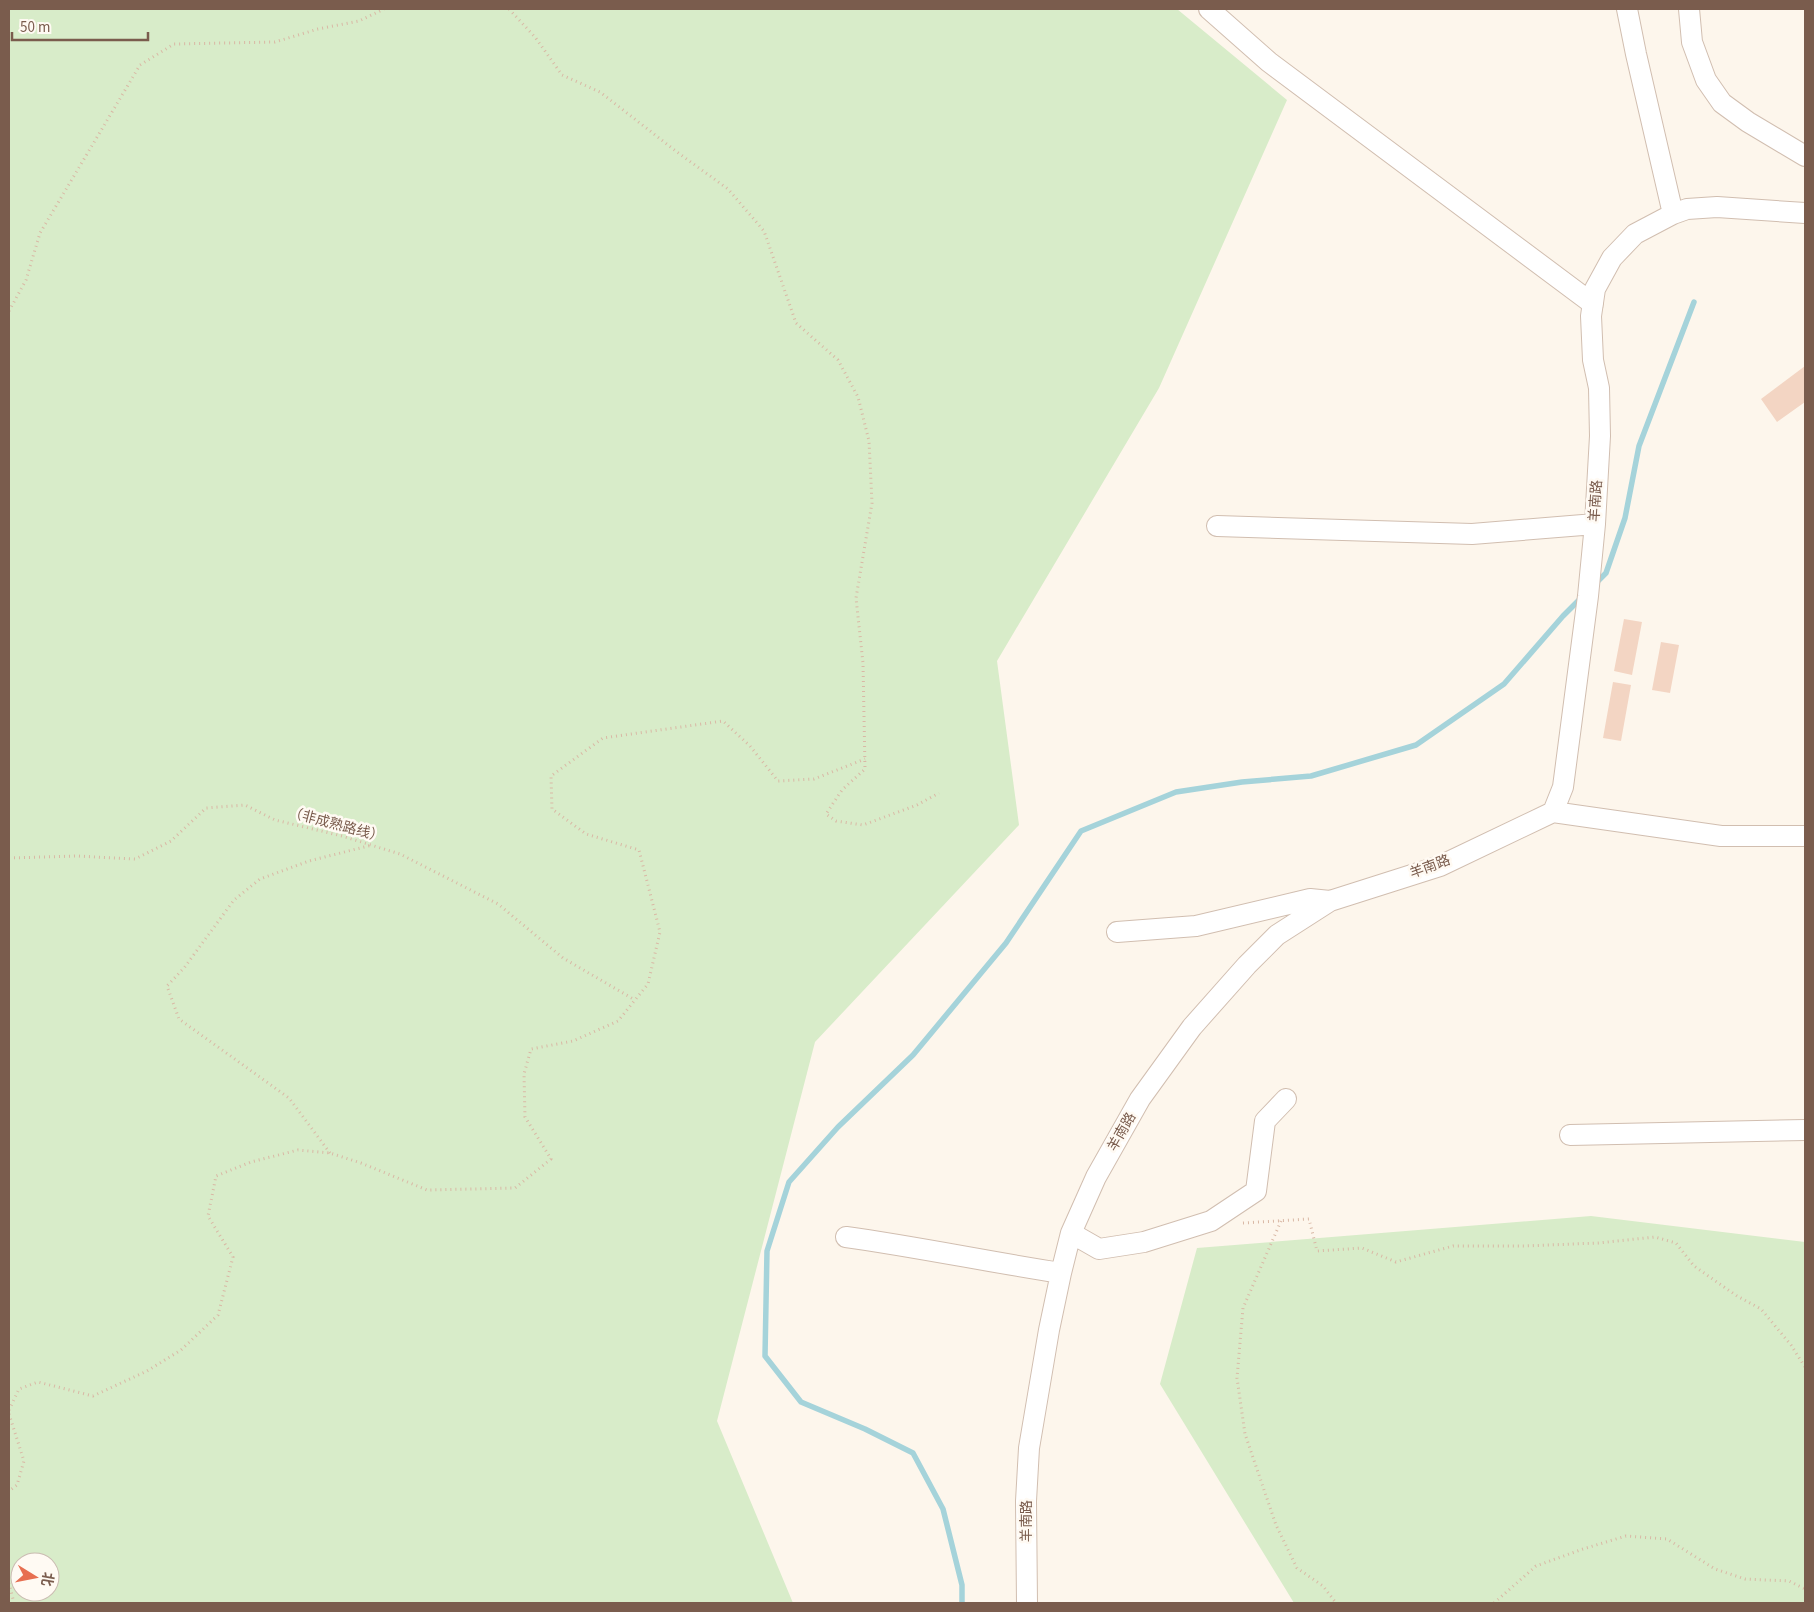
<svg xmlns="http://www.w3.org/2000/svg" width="1814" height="1612" font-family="'Source Sans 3','Noto Sans SC',sans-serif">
  <rect width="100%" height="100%" fill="#fdf6ec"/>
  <!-- green -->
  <path fill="#d8ecc9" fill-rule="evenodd" d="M9 9H1177L1287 100 1159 388 997 661 1019 825 815 1042 717 1421 793 1603H9ZM20 1562H50V1592H20Z
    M1591 1216 1805 1242V1603H1294L1160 1384 1197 1248Z"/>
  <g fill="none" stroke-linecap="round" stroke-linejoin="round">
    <!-- stream -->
    <path stroke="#a5d3da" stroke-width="5.5" d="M1596 583 1606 573 1625 518 1639 446 1694 302
      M962 1603V1585L943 1509 913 1453 865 1429 801 1402 765 1356 767 1251 789 1182 838 1127 913 1055 1006 943 1081 831 1176 792 1242 782 1311 776 1416 745 1504 684 1563 616 1582 597"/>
  </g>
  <!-- building -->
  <path fill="#f3d5c3" d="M1805 366V402L1777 422 1761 399Z
    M1624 619 1642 622 1632 675 1614 671Z
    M1661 642 1679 645 1670 693 1652 690Z
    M1613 682 1631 685 1621 741 1603 738Z"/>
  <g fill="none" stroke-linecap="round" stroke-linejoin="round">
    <defs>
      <path id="minor" d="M1209 9 1269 62 1593 304
        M1627 9 1636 54 1673 214
        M1689 9 1692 42 1706 80 1722 103 1748 122 1805 156
        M1217 526 1472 534 1595 524
        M1553 812 1721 836H1805
        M1117 932 1196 926 1310 899 1330 901
        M1570 1135 1805 1130
        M1071 1233 1099 1249 1144 1242 1211 1221 1256 1191 1265 1121 1286 1099
        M846 1237C918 1247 989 1262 1061 1273
        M1027 1603 1026 1501 1029 1448 1049 1330 1061 1273 1071 1233 1096 1177 1140 1099 1192 1027 1247 965 1277 935 1330 901 1440 866 1553 812 1563 787 1588 596 1595 524 1600 436 1599 388 1593 360 1591 316 1595 289 1612 258 1635 234 1673 214 1687 209 1717 207 1805 213"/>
    </defs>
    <!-- minor casing -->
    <use href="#minor" stroke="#d1beb0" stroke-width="22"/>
    <!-- path -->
    <path stroke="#d9b8a5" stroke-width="3" stroke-dasharray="1 4" stroke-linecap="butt" d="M509 9 535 37 562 75 600 92 677 152 728 189 764 231 796 323 838 360 858 397 869 441 872 503 856 598 863 663 865 769 842 790 826 814 836 821 863 825 917 805 939 793
      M9 311 26 280 40 233 140 65 174 44 275 42 318 29 359 21 384 9
      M9 858 77 856 135 859 171 841 206 808 245 805 275 820 342 836 400 854 498 904 563 958 635 1000
      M330 1153 289 1098 179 1019 167 986 184 968 234 900 260 879 309 861 372 845
      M1281 1221 1243 1308 1237 1378 1245 1434 1276 1525 1297 1568 1323 1586 1336 1603
      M1243 1223 1309 1219 1317 1251 1362 1248 1396 1262 1453 1246H1524L1598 1243 1655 1237 1676 1243 1694 1266 1737 1296 1761 1309 1791 1345 1805 1367
      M9 1410 19 1389 38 1382 93 1396 147 1371 181 1350 218 1315 233 1257 208 1216 216 1176 251 1162 298 1150 330 1153 361 1163 427 1190 515 1188 551 1159 525 1117 524 1074 531 1049 573 1041 618 1021 648 984 660 932 639 850 586 834 552 809 551 776 603 738 723 721 750 746 778 781 814 779 865 759
      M9 1414 24 1461 17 1485 9 1491
      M9 1583 14 1603
      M1494 1603 1536 1566 1583 1549 1626 1536 1667 1539 1715 1569 1745 1579 1789 1581 1805 1589"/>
    <!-- minor -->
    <use href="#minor" stroke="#fff" stroke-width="20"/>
  </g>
  <g text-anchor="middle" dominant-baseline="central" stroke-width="5" stroke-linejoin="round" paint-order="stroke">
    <!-- street labels -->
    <g font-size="14" fill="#7a5c4d" stroke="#fffaf3">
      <text transform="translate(1596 501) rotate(-86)">羊南路</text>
      <text transform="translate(336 825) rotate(15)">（非成熟路线）</text>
      <text transform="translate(1430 867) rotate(-20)">羊南路</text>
      <text transform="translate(1122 1132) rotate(-60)">羊南路</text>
      <text transform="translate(1027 1521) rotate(-90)">羊南路</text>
    </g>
  </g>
  <!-- border -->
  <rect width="1814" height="1612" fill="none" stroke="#7a5c4d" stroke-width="20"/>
  <!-- north arrow -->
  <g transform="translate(35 1577) rotate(100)"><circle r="24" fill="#fffaf3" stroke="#cabbb1"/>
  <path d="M0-4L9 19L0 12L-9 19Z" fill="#e76f51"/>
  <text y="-8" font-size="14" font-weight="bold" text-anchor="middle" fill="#7a5c4d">北</text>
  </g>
  <!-- scale -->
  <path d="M12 32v8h136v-8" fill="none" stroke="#7a5c4d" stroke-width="2.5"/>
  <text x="20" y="32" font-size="15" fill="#7a5c4d" stroke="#fffaf3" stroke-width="4" paint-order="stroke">50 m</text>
</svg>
